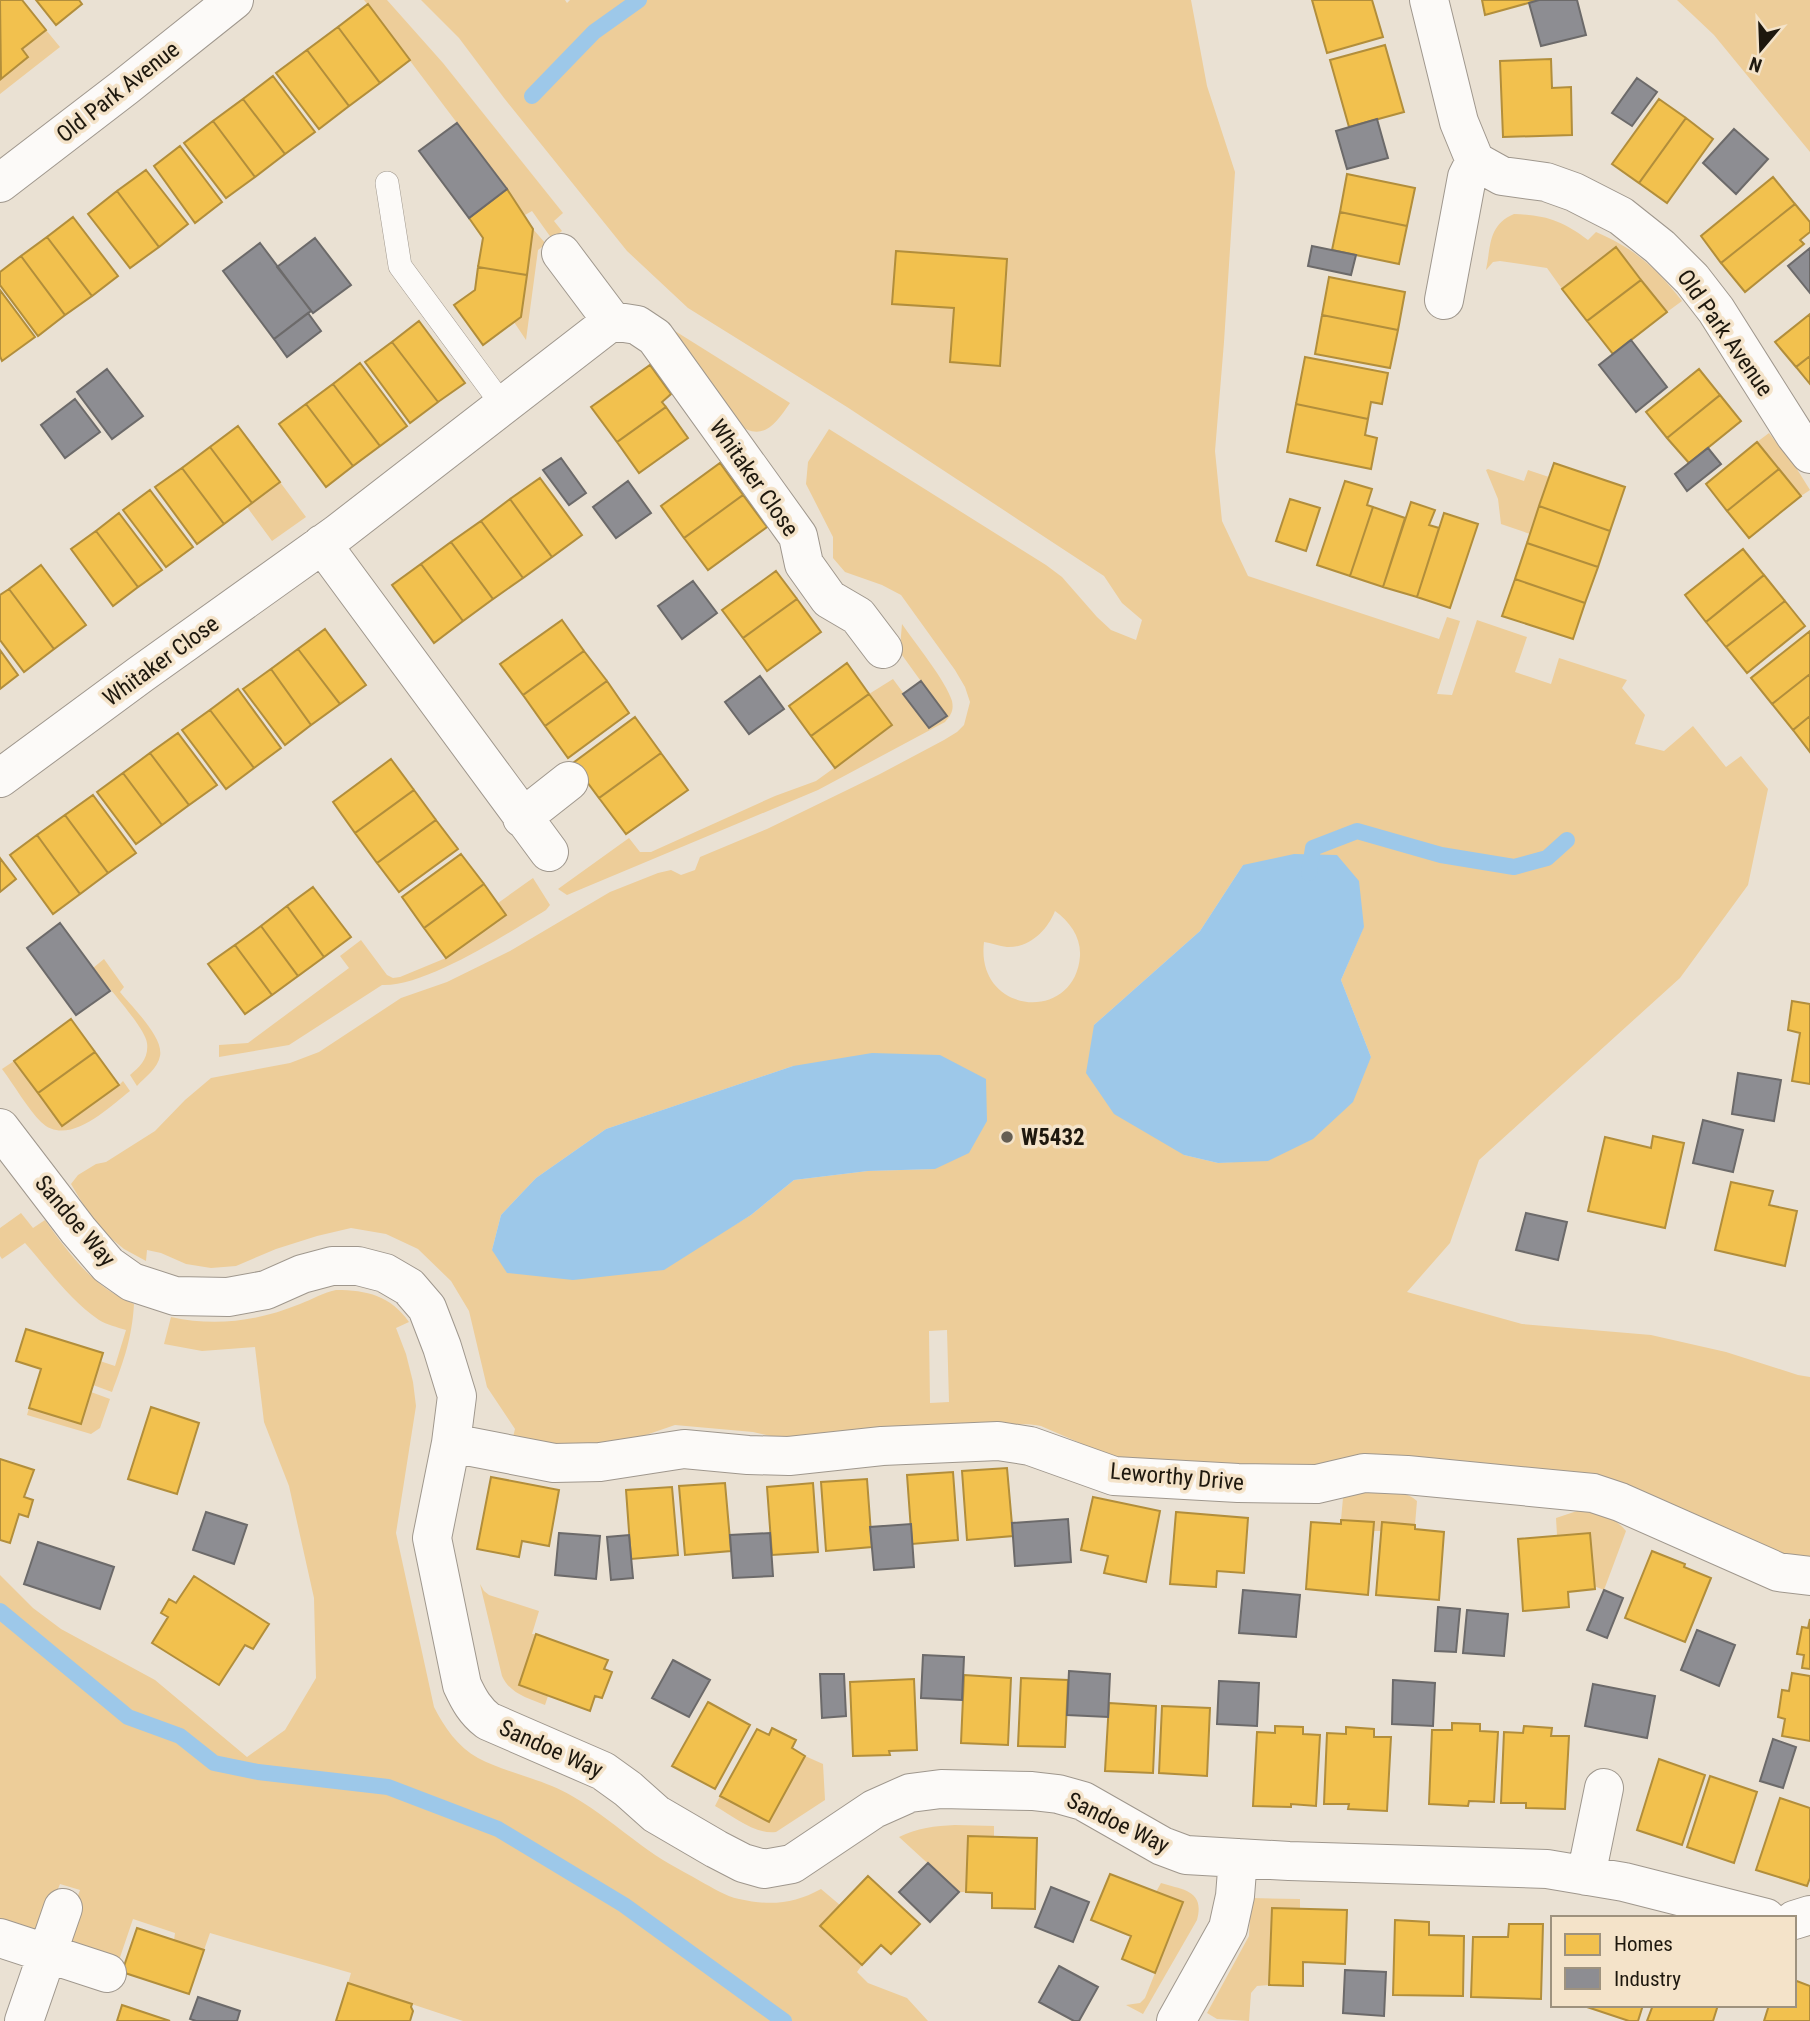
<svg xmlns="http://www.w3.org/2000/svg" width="1810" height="2021" font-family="'Roboto Condensed',sans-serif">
  <rect width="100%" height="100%" fill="#eae1d3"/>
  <!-- green -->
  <path fill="#edcd99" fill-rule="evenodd" d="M364 0H387L443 63 563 213 554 221 562 231 552 239 532 211 525 215 507 189Z
    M421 0H565L567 3 570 0H1191L1207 86 1235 172 1224 342 1215 451 1222 521 1248 576 1439 639 1447 617 1460 621 1437 694 1452 695 1477 620 1527 637 1515 672 1551 684 1559 658 1627 680 1622 688 1645 715 1635 744 1664 751 1693 726 1726 767 1741 756 1768 789 1748 885 1680 978 1479 1160 1450 1243 1407 1292 1522 1324 1651 1335 1726 1352 1798 1375 1810 1377V1558L1763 1551 1597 1478 1399 1455H1370L1331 1467 1119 1460 1041 1426C1021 1422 1006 1426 987 1431L784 1439 753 1432 675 1425 640 1437 572 1449 512 1441 515 1429 487 1387 469 1311 451 1281 418 1249 386 1234 351 1228 317 1236 276 1249 236 1266 211 1268 186 1264 161 1253 147 1250 146 1261 124 1249 96 1226 71 1184 78 1175 96 1164 106 1162 155 1131 185 1100 211 1078 290 1063 319 1052 401 998 447 982 510 951 610 892 658 873 671 870 681 875 695 870 700 857 767 829 880 774 944 740 957 732 964 725 970 702 965 687 955 670 901 595 882 585 845 572 833 558V537L806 484 808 462 829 429 1046 565 1062 577 1097 617 1111 630 1136 640 1142 620 1122 603 1104 576 847 407 688 308 627 251 504 98 459 38ZM896 251 1007 259 1000 366 950 362 954 308ZM1243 865 1364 926 1341 980 1371 1057 1268 1160 1218 1163 1184 1155 1094 1025 1200 931ZM1055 911C1070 922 1081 937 1080 956 1075 1024 975 1015 984 942 991 943 999 946 1007 947 1029 948 1047 931 1055 911ZM793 1066 935 1169 868 1171 794 1180 751 1215 709 1240 492 1250 501 1215 536 1178 606 1129ZM947 1330 949 1402 930 1403 929 1331Z
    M1677 0H1810V152L1714 35Z
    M46 30 60 47 0 94V79L28 57 22 49Z
    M1514 214C1546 215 1563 221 1588 240L1596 232C1634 248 1656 268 1682 301L1667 312 1616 247 1562 289 1547 268 1500 261 1493 262 1486 270C1491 246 1488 225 1514 214Z
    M533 229 546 244 538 250 526 340 514 322 521 317Z
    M675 331 790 403C775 425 762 443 736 423Z
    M1769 433 1795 466 1810 490 1801 496 1757 442Z
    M1488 469 1524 481 1528 470 1549 477 1530 534 1501 524 1498 499 1486 470Z
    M280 482 306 517 272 541 247 507Z
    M902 624C915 643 946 681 952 701 954 710 951 715 945 722L818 790 567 895 558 889 629 838 640 852H651L775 796 816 781 892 726 869 694 893 679 929 728 946 716 902 655 900 647Z
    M533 878 550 905 546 910C508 933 426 987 382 985L289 1045 219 1057V1045L248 1043 349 968 340 956 361 940 387 975 393 978 400 977 446 958 505 915 498 903Z
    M104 959 124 987 120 992C131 1006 164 1037 160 1056 158 1068 145 1077 137 1086L130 1075C140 1067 149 1058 147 1043 145 1027 104 983 93 968Z
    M14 1061 38 1093 119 1085 123 1081 130 1091C108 1108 68 1148 41 1122 28 1109 14 1085 2 1069Z
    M21 1213 33 1228 45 1220C70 1255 93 1287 134 1304 132 1338 124 1360 112 1392L93 1385 100 1361 115 1366 126 1330C117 1327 107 1325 99 1320 70 1300 48 1269 25 1243L2 1259 0 1256V1228Z
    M336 1290C367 1290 391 1296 409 1322L396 1328 406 1354 413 1382 416 1406 396 1533 434 1707C444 1727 458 1747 478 1758 506 1773 544 1779 572 1796 597 1810 618 1828 641 1845 659 1859 681 1870 700 1881 713 1888 725 1896 739 1899 770 1906 794 1904 821 1889L840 1905 821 1926 862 1965 857 1972 868 1983 907 1998 928 2021H463L348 1983 351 1973C304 1959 257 1947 210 1933L204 1950 174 1940 175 1933 133 1919 115 1972 72 1942C68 1925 74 1906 80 1890L60 1884 52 1903 37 1928 31 1929 0 1922V1575L33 1608 61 1629 155 1680 247 1757 285 1730 316 1678 314 1598 289 1486 264 1422 255 1347 202 1351 164 1344 171 1317C216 1327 258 1321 300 1304 313 1299 322 1293 336 1290Z
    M91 1392 110 1399 100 1428 91 1434 27 1415 29 1408Z
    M1365 1491C1382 1491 1403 1488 1417 1501L1415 1525 1383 1522 1381 1531H1373L1374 1522 1341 1520 1343 1498Z
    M1577 1511C1596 1511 1614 1516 1626 1531L1604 1590 1594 1586 1590 1534 1557 1535 1556 1518Z
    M480 1584 484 1591 489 1595 539 1611 532 1634H536L519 1685 548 1696 545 1705C528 1698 510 1694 502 1676Z
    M805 1756 823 1764 825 1800 776 1832C755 1835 733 1816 715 1806L720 1796 769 1822Z
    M955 1825 994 1826V1837H968L966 1892H959L899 1837C917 1828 935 1826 955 1825Z
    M1161 1883C1183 1890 1205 1890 1197 1920L1143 2014 1126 2005 1140 2003 1145 1998 1183 1903 1156 1892Z
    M1251 1898 1300 1899V1909L1272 1908 1269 1985 1257 1986 1251 1993 1249 2021 1217 2019 1207 2013 1249 1936Z"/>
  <!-- water -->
  <path fill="#9dc8e9" d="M1294 854 1337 855 1359 881 1364 927 1341 980 1371 1057 1353 1102 1313 1139 1268 1161 1218 1163 1184 1155 1114 1114 1086 1073 1094 1025 1200 931 1243 865Z
    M872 1053 940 1055 986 1079 987 1121 969 1153 935 1169 868 1171 794 1180 751 1215 664 1270 573 1280 507 1273 492 1250 501 1215 536 1178 606 1129 793 1066Z"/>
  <!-- homes -->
  <path fill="#f2c14e" stroke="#b28e3b" stroke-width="2" d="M0 0H22L46 30 22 49 28 57 1 79Z
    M36 0H79L82 4 56 25Z
    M1312 0H1372L1383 37 1327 53Z
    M1482 0H1539L1485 15Z
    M368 4 410 60 380 83 338 27Z
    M338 27 380 83 349 106 307 50Z
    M1385 45 1404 112 1349 127 1330 60Z
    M307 50 349 106 319 129 276 73Z
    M1551 59 1552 88 1571 87 1572 135 1503 137 1500 61Z
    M273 76 315 132 285 154 243 99Z
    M243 99 285 154 255 177 213 121Z
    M1659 99 1686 118 1639 183 1612 164Z
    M1686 118 1713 139 1667 203 1639 183Z
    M213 121 255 177 226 198 184 143Z
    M180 146 222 202 195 223 154 166Z
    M146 170 188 224 159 247 117 191Z
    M1347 174 1415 188 1407 226 1340 212Z
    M1773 177 1795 204 1721 263 1701 236Z
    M507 189 533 229 527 275 478 267 483 238 469 218Z
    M117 191 159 247 130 268 88 214Z
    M1795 204 1810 222V232L1800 240 1804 244 1745 292 1721 263Z
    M1340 212 1407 226 1399 264 1332 250Z
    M73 217 118 276 92 296 47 237Z
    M47 237 92 296 65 315 21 256Z
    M1616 247 1641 280 1587 321 1562 289Z
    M896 251 1007 259 1000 366 950 362 954 308 892 304Z
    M21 256 65 315 38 336 0 285V272Z
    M478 267 527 275 521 317 483 345 454 305 475 290Z
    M1329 277 1405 292 1398 330 1322 315Z
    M1641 280 1667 312 1613 354 1587 321Z
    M0 290 35 337 2 361 0 356Z
    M1810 314V356L1796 367 1775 342Z
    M1322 315 1398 330 1390 368 1315 354Z
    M419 321 465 383 438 402 392 342Z
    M392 342 438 402 410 423 365 362Z
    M1810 356V384L1796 367Z
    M1305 357 1388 373 1382 404 1371 402 1368 419 1296 404Z
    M360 363 407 426 380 446 333 384Z
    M650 365 671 394 662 402 666 407 617 442 591 407Z
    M1699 369 1720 395 1667 438 1646 412Z
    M333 384 380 446 353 466 306 404Z
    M1720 395 1741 421 1689 463 1667 438Z
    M306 404 353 466 326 487 279 424Z
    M1296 404 1368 419 1365 435 1377 438 1371 469 1287 452Z
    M666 407 688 438 639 473 617 442Z
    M238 426 280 482 252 503 210 447Z
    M1757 442 1779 469 1727 511 1706 484Z
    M210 447 252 503 224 524 182 468Z
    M720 463 743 495 684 538 661 506Z
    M1554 463 1625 487 1610 531 1539 506Z
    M182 468 224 524 197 544 155 487Z
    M1779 469 1801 496 1749 538 1727 511Z
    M540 478 582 535 552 557 510 499Z
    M1345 481 1372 489 1367 505 1373 507 1350 576 1317 565Z
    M150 490 193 547 166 567 123 510Z
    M743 495 767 527 708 570 684 538Z
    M510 499 552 557 523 578 481 521Z
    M1290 499 1320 508 1306 551 1276 541Z
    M1411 502 1435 510 1429 525 1439 528 1417 597 1383 587Z
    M1539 506 1610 531 1598 567 1527 543Z
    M1373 507 1405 518 1383 587 1350 576Z
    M119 513 162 570 138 587 96 531Z
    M1444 513 1478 524 1450 608 1417 597Z
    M481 521 523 578 493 599 451 542Z
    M96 531 138 587 113 606 71 549Z
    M451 542 493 599 463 621 421 564Z
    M1527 543 1598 567 1585 603 1515 579Z
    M1743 549 1764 575 1706 622 1685 595Z
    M421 564 463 621 434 643 392 585Z
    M41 565 86 625 54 649 9 589Z
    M776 571 797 599 743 638 722 610Z
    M1764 575 1785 601 1726 647 1706 622Z
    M1515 579 1585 603 1573 639 1502 616Z
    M9 589 54 649 24 672 0 640V595Z
    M797 599 821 632 767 671 743 638Z
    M1785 601 1805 626 1747 673 1726 647Z
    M562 620 584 651 523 695 500 664Z
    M325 629 366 685 340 704 298 649Z
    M1810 631V674L1772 704 1751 678Z
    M298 649 340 704 311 725 271 669Z
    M0 650 18 675 0 689Z
    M584 651 607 681 545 726 523 695Z
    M847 663 869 694 811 736 789 706Z
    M271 669 311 725 285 745 243 689Z
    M1810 674V716L1793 730 1772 704Z
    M607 681 629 713 568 758 545 726Z
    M238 689 281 748 254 768 210 710Z
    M869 694 892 725 835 768 811 736Z
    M210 710 254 768 226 789 182 730Z
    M1810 716V752L1793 730Z
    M635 717 661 753 599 798 573 763Z
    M178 733 217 785 189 805 150 753Z
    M150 753 189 805 162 825 123 773Z
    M661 753 688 790 626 834 599 798Z
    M391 759 414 790 355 833 333 802Z
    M123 773 162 825 136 844 97 792Z
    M414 790 436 820 377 863 355 833Z
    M93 795 136 853 108 873 65 815Z
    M65 815 108 873 80 894 37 835Z
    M436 820 458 849 399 892 377 863Z
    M37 835 80 894 53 914 10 855Z
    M461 854 484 884 424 928 402 897Z
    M0 858 16 879 0 892Z
    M484 884 506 915 446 958 424 928Z
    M313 887 351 937 324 957 287 906Z
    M287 906 324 957 298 976 261 926Z
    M261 926 298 976 272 995 235 945Z
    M235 945 272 995 245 1014 208 964Z
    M1792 1001 1810 1004V1084L1792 1081 1800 1033 1788 1030Z
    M71 1019 95 1052 38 1093 14 1061Z
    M95 1052 119 1085 62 1126 38 1093Z
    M1653 1136 1684 1143 1665 1228 1588 1211 1605 1137 1651 1148Z
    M1731 1182 1773 1191 1769 1205 1797 1211 1785 1266 1715 1250Z
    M26 1329 103 1353 81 1424 29 1408 41 1369 16 1361Z
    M151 1407 199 1423 177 1494 128 1479Z
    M0 1459 34 1470 24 1497 33 1500 28 1517 19 1514 10 1543 0 1540Z
    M1007 1468 1013 1536 967 1540 962 1471Z
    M953 1472 958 1540 912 1544 907 1475Z
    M491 1477 559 1490 549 1546 522 1541 519 1557 477 1549Z
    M867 1479 872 1547 826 1551 821 1482Z
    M725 1483 731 1551 685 1555 679 1486Z
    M813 1483 818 1552 772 1555 767 1487Z
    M672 1487 678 1555 631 1559 626 1490Z
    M1093 1497 1160 1511 1146 1582 1104 1573 1108 1556 1081 1550Z
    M1176 1512 1248 1518 1244 1573 1217 1571 1216 1587 1170 1584Z
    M1341 1520 1374 1522 1368 1595 1306 1589 1311 1522 1341 1524Z
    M1382 1522 1415 1525V1529L1444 1532 1439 1600 1376 1595Z
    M1590 1533 1595 1589 1568 1592 1569 1607 1523 1611 1518 1539Z
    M1652 1551 1685 1564 1684 1567 1711 1578 1685 1642 1625 1618Z
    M194 1576 269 1624 253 1649 245 1645 219 1685 152 1643 168 1617 161 1613 169 1599 176 1603Z
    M1810 1619V1669L1802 1668 1804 1655 1797 1654 1802 1627 1808 1628Z
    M536 1634 608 1660 604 1669 612 1672 602 1698 595 1696 590 1711 519 1685Z
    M1792 1673 1810 1676V1741L1782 1736 1785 1719 1778 1717 1782 1690 1789 1691Z
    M964 1675 1011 1678 1008 1745 961 1743Z
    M1021 1678 1068 1680 1065 1747 1018 1746Z
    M914 1679 917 1750 889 1751 890 1755 853 1756 850 1682Z
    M708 1702 750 1725 715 1789 672 1766Z
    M1109 1703 1156 1706 1153 1773 1105 1771Z
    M1162 1706 1210 1708 1207 1776 1159 1773Z
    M1452 1723 1480 1724V1731L1498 1732 1494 1802 1469 1801 1468 1806 1429 1804 1432 1730H1452Z
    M1275 1726 1303 1727V1734L1320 1735 1316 1806 1291 1804V1807L1253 1806 1257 1732 1275 1733Z
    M1524 1726 1552 1728 1551 1736H1569L1565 1809 1526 1808V1803H1501L1504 1732 1523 1733Z
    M1346 1727 1374 1729V1737H1391L1387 1811 1348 1809 1349 1804H1324L1327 1733 1346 1734Z
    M772 1728 796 1740 792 1748 805 1756 769 1822 720 1796 757 1729 769 1735Z
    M1659 1759 1705 1775 1682 1845 1637 1830Z
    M1710 1776 1757 1792 1734 1863 1687 1847Z
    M1780 1798 1810 1808V1878L1807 1886 1756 1870Z
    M968 1836 1037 1838 1035 1909 992 1908V1893L966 1892Z
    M1110 1874 1183 1902 1155 1973 1122 1959 1131 1936 1091 1920Z
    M868 1876 920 1924 891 1954 881 1945 862 1965 820 1926Z
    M1272 1908 1347 1910 1345 1964 1303 1962V1986L1269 1985Z
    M1395 1920 1429 1922V1935L1464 1936 1463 1996 1393 1995Z
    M1509 1924H1543L1541 1999 1471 1997 1473 1937H1508Z
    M137 1928 204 1950 189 1994 122 1972Z
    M1794 1980 1810 1986V2021H1764L1769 2005H1794Z
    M348 1983 412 2004 411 2007 413 2011 410 2021H336Z
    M122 2005 170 2021H117Z
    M1581 2005H1643L1638 2021H1629Z
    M1653 2005H1718L1713 2021H1647Z"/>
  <!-- industry -->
  <path fill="#8d8d92" stroke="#6c6a6a" stroke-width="2" d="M1539 0H1577L1586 35 1541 46 1529 3Z
    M1637 78 1657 92 1632 126 1612 113Z
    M1377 119 1388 158 1347 169 1336 131Z
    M457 123 507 189 469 218 419 151Z
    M1734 129 1768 159 1736 194 1703 163Z
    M315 238 351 285 313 313 277 267Z
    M260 243 311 311 274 339 223 271Z
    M1312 246 1356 255 1351 275 1308 266Z
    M1810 248V293L1788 266Z
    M308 313 321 331 287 357 274 339Z
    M1631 340 1667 387 1636 412 1599 365Z
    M107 369 143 416 112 439 77 392Z
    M75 399 100 432 65 458 41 425Z
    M1708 448 1721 464 1687 491 1675 474Z
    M561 458 586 493 569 505 543 470Z
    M628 481 651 513 616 538 593 507Z
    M693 581 717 613 682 639 658 606Z
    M760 676 784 709 749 734 725 702Z
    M921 681 947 716 929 728 903 694Z
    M60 923 110 991 76 1015 27 948Z
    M1738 1073 1781 1080 1774 1121 1732 1114Z
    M1703 1120 1743 1130 1733 1172 1693 1163Z
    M1526 1213 1567 1222 1558 1260 1516 1250Z
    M206 1512 247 1525 234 1564 193 1550Z
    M1068 1519 1071 1562 1015 1566 1012 1523Z
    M911 1524 914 1567 874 1570 870 1527Z
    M559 1533 600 1536 596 1579 555 1575Z
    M770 1533 773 1576 733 1578 730 1535Z
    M629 1535 633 1578 611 1580 607 1537Z
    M38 1542 114 1567 100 1609 24 1584Z
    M1243 1590 1300 1595 1296 1637 1239 1633Z
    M1604 1590 1623 1598 1607 1638 1587 1630Z
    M1438 1607 1460 1609 1456 1652 1435 1651Z
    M1467 1610 1508 1614 1504 1656 1463 1653Z
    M1697 1630 1735 1645 1719 1686 1681 1670Z
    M923 1655 964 1657 962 1700 921 1698Z
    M673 1660 710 1680 689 1717 652 1698Z
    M1069 1671 1110 1674 1108 1717 1067 1715Z
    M820 1674H844L846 1716 822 1718Z
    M1393 1680 1435 1683 1433 1726 1392 1724Z
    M1219 1681 1259 1683 1257 1726 1217 1724Z
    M1593 1684 1655 1696 1647 1738 1585 1726Z
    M1773 1739 1796 1747 1783 1788 1760 1781Z
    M928 1863 959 1892 930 1922 899 1892Z
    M1051 1887 1089 1902 1073 1942 1035 1927Z
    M1059 1966 1098 1987 1079 2021H1074L1039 2002Z
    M1345 1970 1386 1972 1384 2016 1343 2013Z
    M198 1997 240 2011 237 2021H196L190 2019Z"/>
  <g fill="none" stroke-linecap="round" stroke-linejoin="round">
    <!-- stream -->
    <path stroke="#9dc8e9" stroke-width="16" d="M532 96 594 32 639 0
      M1309 873 1313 848 1357 831 1441 855 1514 867 1547 858 1567 840
      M0 1611 128 1717 180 1736 214 1763 258 1772 388 1787 498 1829 624 1905 784 2021"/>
    <defs>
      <path id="service" d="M387 183 400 266 504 407"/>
      <path id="minor" d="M1429 0 1459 122 1475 161 1502 176 1546 182 1574 192 1621 216 1660 247 1692 279 1716 310 1795 435 1810 454
        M0 183 125 87 234 0
        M561 253 612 321
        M1444 300 1467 177 1475 161
        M322 544 549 852
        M0 778 141 674 337 534 612 321 637 325 655 337 798 536 804 564 829 599 858 616 883 649
        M522 818 569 781
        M0 1128 78 1230 108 1265 132 1282 175 1296 228 1297 266 1290 302 1274 332 1266H358L385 1273 409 1287 427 1308 442 1347 457 1396 451 1443 432 1538 462 1685C469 1700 475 1711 488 1721L603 1771 628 1789 656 1814 716 1849 743 1863 764 1869 792 1864 874 1809 910 1793 941 1789 1032 1791 1058 1794 1083 1801 1162 1846 1186 1855 1289 1861 1547 1869 1624 1882 1766 1918
        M451 1443 554 1463 600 1462 684 1449 748 1455 789 1456 882 1446 998 1441 1030 1446 1114 1476 1238 1483 1317 1484 1364 1473 1407 1475 1593 1493 1620 1502 1778 1572 1810 1576
        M1586 1876 1604 1788
        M1794 1920 1810 1915
        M0 1938 107 1973
        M24 2021 63 1908
        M1176 2021 1228 1928 1235 1896 1238 1858"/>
    </defs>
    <!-- service casing -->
    <use href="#service" stroke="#9f978d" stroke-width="24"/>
    <!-- minor casing -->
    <use href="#minor" stroke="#9f978d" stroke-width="40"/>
    <!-- service -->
    <use href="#service" stroke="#fcfaf8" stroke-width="23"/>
    <!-- minor -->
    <use href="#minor" stroke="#fcfaf8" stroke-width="38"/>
  </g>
  <!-- markers -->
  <circle fill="#655e53" stroke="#f4e3c9" stroke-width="2.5" cx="1007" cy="1137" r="7"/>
  <g text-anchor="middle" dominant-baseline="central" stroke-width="7" stroke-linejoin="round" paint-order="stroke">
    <!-- street labels -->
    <g font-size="23" fill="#1e180e" stroke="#f4e3c9">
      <text transform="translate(118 92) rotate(-38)">Old Park Avenue</text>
      <text transform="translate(1725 333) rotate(55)">Old Park Avenue</text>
      <text transform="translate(754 478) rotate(55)">Whitaker Close</text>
      <text transform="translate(161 661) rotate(-36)">Whitaker Close</text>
      <text transform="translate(75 1221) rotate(50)">Sandoe Way</text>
      <text transform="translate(1177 1477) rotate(5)">Leworthy Drive</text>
      <text transform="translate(551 1749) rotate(24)">Sandoe Way</text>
      <text transform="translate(1118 1823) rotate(26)">Sandoe Way</text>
    </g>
    <!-- poi labels -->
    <g font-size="23" font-weight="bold" fill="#1e180e" stroke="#f4e3c9" text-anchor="start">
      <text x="1021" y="1137">W5432</text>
    </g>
  </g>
  <!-- legend -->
  <rect x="1551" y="1916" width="245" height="91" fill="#f4e3c9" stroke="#9e927e" stroke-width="2"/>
  <rect x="1565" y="1934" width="35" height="21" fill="#f2c14e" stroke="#9e927e" stroke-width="2"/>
  <text x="1614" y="1951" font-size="21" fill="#1e180e">Homes</text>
  <rect x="1565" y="1968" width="35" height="21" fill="#8d8d92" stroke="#9e927e" stroke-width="2"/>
  <text x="1614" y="1986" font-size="21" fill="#1e180e">Industry</text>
  <!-- north arrow -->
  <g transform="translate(1761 49) rotate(199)" stroke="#f4e3c9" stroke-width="5" paint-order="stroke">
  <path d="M0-5L12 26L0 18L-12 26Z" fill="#1e180e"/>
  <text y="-10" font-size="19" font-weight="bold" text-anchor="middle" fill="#1e180e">N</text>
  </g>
</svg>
